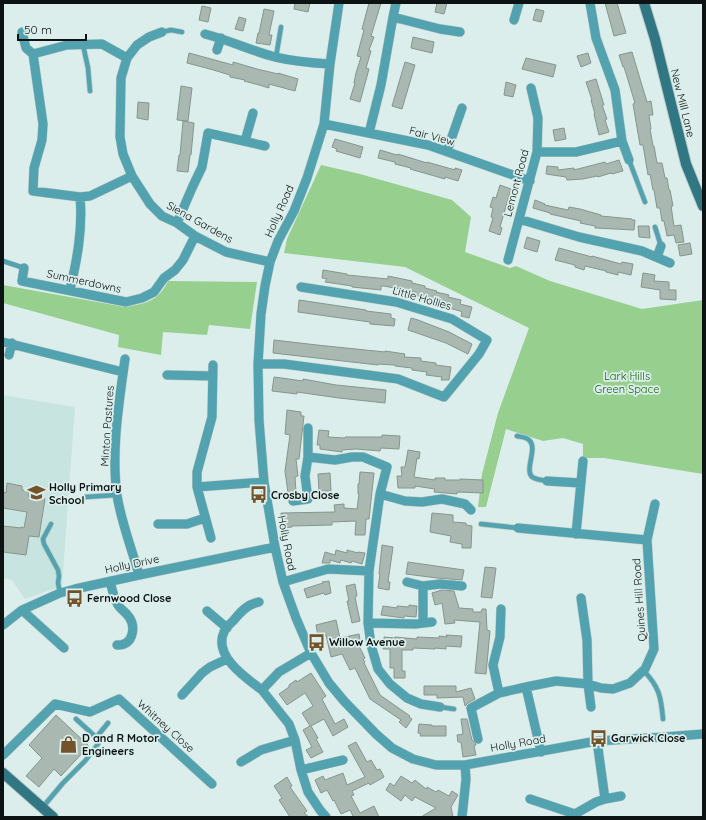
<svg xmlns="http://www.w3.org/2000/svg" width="706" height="820" font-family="Quicksand,sans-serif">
  <rect width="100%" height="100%" fill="#dbeeeb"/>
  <!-- built -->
  <path fill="#c8e4e1" d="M3 395 75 407 62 586 25 599 12 580 3 578Z"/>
  <!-- green -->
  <path fill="#97cf8f" d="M321 165 360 174 452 200 471 217 465 252 510 268 516 266 550 281 642 309 703 300V474L604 458H583V444L563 438 543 441 506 429 486 507H478L482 474 498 413 529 328 405 267 284 253 287 239Z
    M168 281 257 282 250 329 209 325 207 335 163 332 161 355 118 347 119 335 3 303V285L125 307C137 305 153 303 161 292 164 289 166 285 168 281Z"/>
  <!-- building -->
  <path fill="#a9b9b1" stroke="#86958d" d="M295 3H310L308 12 294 9Z
    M369 3H381L371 36 374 37 369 50 371 51 366 68 369 69 360 102 350 99 355 83H354L356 73 361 57 357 56 364 30 362 29Z
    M437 3H447L444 14 435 12Z
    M605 3H617L626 33 614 36Z
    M202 6 211 8 208 22 199 20Z
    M264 9 274 11 269 35H272L270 45 256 43 258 33H259Z
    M536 9 544 11 541 22 533 20Z
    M239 17 246 19 243 31 235 29Z
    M413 37 434 42 432 53 411 48Z
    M632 52 647 102 651 101 653 115H649L651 129H650L653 146H654L657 163H662L665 178H667L669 190H670L673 206H671L674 226 681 225 684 242 676 243 674 235 667 236 664 221H662L660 208H657L654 190H653L650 174 648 175 643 145H640L633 104 635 103 624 67H623L619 55Z
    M189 53 233 65V62L257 69 278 74V73L298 79 295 91 269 84V88L259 85 244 81 245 80 230 77V75L210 69 187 63Z
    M588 53 591 63 581 67 577 56Z
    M526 58 556 65 553 77 522 69Z
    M405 62 415 65 402 109 392 106Z
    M596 79 604 105H602L607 119 605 120 609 132 599 135 594 114H595L591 100H592L586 82Z
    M506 82 516 85 513 97 504 95Z
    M181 86 192 88 188 121 177 120Z
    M138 102 149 103 148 120 137 118Z
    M183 121 194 123 191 155H190L188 172 177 171 179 155H180Z
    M564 128 566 139 555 141 553 130Z
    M335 139 363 147 360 158 336 151 337 149 332 147Z
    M380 150 397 155 398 154 427 163V162L455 170V168L462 170 458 181 445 177V179L410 169 411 168 395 164V162L378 158Z
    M619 160 623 171 612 174 611 173 598 177 597 176 583 179 567 180 566 177 546 174 547 166 558 167V170L574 168V170L605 162 606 164Z
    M500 185 511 189 500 227 502 228 500 235 489 231 493 218 491 217 493 208 490 207 493 197 496 198Z
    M535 200 545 204V205L568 210 569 207 580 209 601 215V216L632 219V220H635L634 230 595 228V226L580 223 581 221 550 214V213L533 208Z
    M638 226H649L650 238 639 237Z
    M527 237 540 241 537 252 524 248Z
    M690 243 692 254 680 256 678 245Z
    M559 248 592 257V256L621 264 622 262 633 264 631 275 618 272V275L606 272V271L585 266 584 270 575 267V265L555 260Z
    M323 270 347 274V275L388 279V276L412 281V283L425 286V288L437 291 436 292 449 295 448 297 461 300 460 304 472 307 469 318 461 316 462 312 460 311 438 305V303L425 300 426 298 414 295 415 292 384 286H381V290L352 287V286L339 284 325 282 327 279 322 278Z
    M643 273 655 275 654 281 669 282V290H676V300L660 299V290L641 287Z
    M299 300 366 310V311L391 314V318L395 319 394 326 370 324V322L298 312Z
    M411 318 418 320 449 332 472 344 468 354 446 343 408 330Z
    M274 340 317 345 385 352V351L405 354 404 357 421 358V361L436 363V365L451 367 449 380H441L442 377 426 375 427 372 412 370V368L395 366V365L378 364V365L273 353Z
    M274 377 303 381V379L336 385 386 390 385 403 339 398 297 392V394L272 391Z
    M287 410 301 412V416H304L299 459H296L298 476 295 477 296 492 288 493 285 471 290 435 285 434Z
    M319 430 329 431 328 437 345 438V437H382V435L400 436 399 449 381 448 380 451 356 449 342 450V452L320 449V445H317Z
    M408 450 420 452 419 459 417 458 414 477 435 480V478H445V480H460V479L483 480V493L457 492V494L434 492 435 489 415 486V488H398L397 476H402L401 467H405Z
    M360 472 374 473 369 519H366L365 535H355L356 521 332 522V525L292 526V527L282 528 281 513 335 512 334 505 344 504V508L357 509 359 494H358V484H359Z
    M330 473 331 491H319L318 474Z
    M7 483 22 486V490L29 491 28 496 45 499 39 537 29 536 26 555 3 552V526L21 528V527L24 528 27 512 3 508V492L6 493Z
    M432 513 453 515V522L466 523V525L472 526 471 548H462V544L450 542 451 536 430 532Z
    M382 545 393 547 388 582H390L389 590 378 588 380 574H379Z
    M336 550 347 553V550L358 553V552L365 553 362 564 352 561 351 563 341 560 340 563 330 560V563H322L325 552 335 555Z
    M408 562 464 570 462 580 437 578 406 574Z
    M485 567 496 568 492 598 481 597Z
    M329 581 331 593 325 595 324 593 307 598 304 589 323 583 322 582Z
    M355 584 357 596 355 597 360 621 352 623 347 601H349L346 586Z
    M442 590 454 591 459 608 473 609V612H481L482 609H486L487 630 490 631 486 674 475 673 480 622 454 620 455 623 445 624 442 603 435 605 432 593Z
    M409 605 417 606 416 617 404 616V618L381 615 383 606 397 608V606L409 607Z
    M336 620 340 638 359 634 361 645 359 646 365 658 363 659 365 662 364 663 380 695 410 716 409 717 412 719 406 728 399 722 401 720 370 699 355 668 350 670 342 654 331 657 326 635 318 636 316 625Z
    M446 635 462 636 461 647 446 646V649L435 648V649L413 648V650H402V671H405V678H394V668H390V649H383L384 637 395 638V637L417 639V637L439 638V636L447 637Z
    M311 673 326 696 322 699 335 724 344 719 348 727 333 736 324 719 311 726 318 738 316 739 323 752 311 758 306 750 312 747 303 730 310 726 302 713 313 706 305 693 287 705 279 694 289 687V685L296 680 297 682Z
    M424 686H456V692L471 688 475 699 468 703 465 706 463 697 437 698V695H424Z
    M56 715 89 746 61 776 54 769 39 787 26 776 42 758 29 745Z
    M461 719H467L472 740 476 744V745L474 746 476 755 463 757 461 742H458L457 735 463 734Z
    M419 724 432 725V726H446V736H420L421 734 418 733Z
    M356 742 367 762 371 760 377 770 380 769 384 777 370 785 369 783 352 791 354 795 351 796 360 813 374 806 379 817H352L353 816 350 810 341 814 334 800 333 801 327 790 321 793 315 780 323 776 325 780 343 773 347 785 365 777 348 746Z
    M401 776 412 783 415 780 426 789 427 787 436 792 438 790 449 796 452 791 458 795 451 807 453 817H421L436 808 415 797 412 801 405 795 401 801 386 790 390 783 394 786Z
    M287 777 292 786 290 787 307 811 304 813 309 817H290L279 800 282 798 274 786Z"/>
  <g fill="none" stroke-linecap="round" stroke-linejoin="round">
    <defs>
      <path id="lane" d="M162 32 171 30 182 32
        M83 45 88 68 90 91
        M276 57 281 27
        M629 160 645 202
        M655 227 661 246
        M3 261 24 268
        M517 436C521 437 526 437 529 440 539 448 522 473 534 478 538 480 543 480 547 481
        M85 497 117 495
        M51 524 43 539 44 544 58 570 59 576 58 583 60 593
        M481 524 518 528
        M644 671C659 687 661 696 663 719
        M440 707 454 709
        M76 719 98 739
        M42 808 63 783 85 761 98 744 99 734 108 723"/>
      <path id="street" d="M339 3 330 64 324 124 307 178 294 211 278 241 270 262 265 286 261 314 258 364 259 420 264 482 275 547 283 582 296 618 311 653 329 683 344 701 376 734 392 748 413 759 436 765H465L597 741 664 737 703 734
        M590 3 596 38 615 90 622 141 629 160
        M393 17 440 29 460 32
        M514 20 519 3
        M22 32 26 48 33 54 43 124 42 140 34 168 33 191 80 197 90 196 132 176
        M162 32 149 37 137 45 127 58 121 78 120 137 123 154 132 176 150 204 162 216 177 223 195 236 226 252 270 262
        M205 34C229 40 252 51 275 57 292 61 313 63 330 64
        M217 50 221 38
        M33 54 67 45 102 44 127 58
        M324 124 428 145 530 181
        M369 133 381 85 393 17 396 3
        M245 141 253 113
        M447 151 462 108
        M537 152H576L622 141
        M519 219 579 237 642 251 670 263
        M177 223 192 188 202 167 208 133 265 146
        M657 257 661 246
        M508 260 537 152 538 118 531 88
        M24 268 22 281 126 302 142 298 154 292 164 278 175 270 183 260 195 236
        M70 290C77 260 83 228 80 197
        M3 342 123 372
        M9 355 12 343
        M125 359C119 403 111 451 117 495 121 522 132 549 139 575
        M258 364H284L398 379 444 397 479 354 487 340 452 319 396 302 301 287
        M213 365 212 417 197 472V487L264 482
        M167 375 213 376
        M308 428V457
        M547 481 581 483
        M197 487 211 538
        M380 494 405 501 422 502 442 499 465 504 471 510
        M293 501 308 499 305 476 308 457 335 460 352 457H363L387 467 380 494 369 571
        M158 524H187L205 518
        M518 528 647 540
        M576 534 583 461
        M110 581C112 589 114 599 118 605 121 610 126 612 129 617 135 625 134 640 124 644 122 645 119 645 117 645
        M283 582 328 569 369 571 368 623 371 645 378 669 390 684 407 698 421 704 440 707
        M407 582 423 586 440 584 462 586
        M423 586V623
        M581 598 587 640 588 684 591 707
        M259 602C248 604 241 611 234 620 231 623 226 627 224 632 213 656 246 678 262 690
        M501 609 500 637 493 665 499 693 526 687 556 681 588 684 601 688 613 689 630 683 645 669 654 649 647 540 655 504
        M22 610 64 648
        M207 611 227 628
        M368 623 415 624 432 622
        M3 625 22 610 60 593 75 589 139 575 275 547
        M311 653 279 672 262 690 289 724 295 740 301 770 308 792 320 810 326 817
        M526 687 541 752
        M182 695 202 673 210 667 227 659
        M478 739 471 708 499 693
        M3 755 55 704 90 712 119 699 212 784
        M241 762 261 750 295 740
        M301 770 343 760
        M530 799 575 814
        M605 799 621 796
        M462 817 466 779 465 765
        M575 817V814L596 802 605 799 597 741"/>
      <path id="secondary" d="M644 3 655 39 686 164 703 206
        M3 773 53 817"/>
    </defs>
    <!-- lane casing -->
    <use href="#lane" stroke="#bacbc8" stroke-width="6"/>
    <!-- street casing -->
    <use href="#street" stroke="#bacbc8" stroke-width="10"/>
    <!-- secondary casing -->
    <use href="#secondary" stroke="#bacbc8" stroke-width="12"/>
    <!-- lane -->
    <use href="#lane" stroke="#53a2b0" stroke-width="4.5"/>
    <!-- street -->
    <use href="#street" stroke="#53a2b0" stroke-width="9"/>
    <!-- secondary -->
    <use href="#secondary" stroke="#307783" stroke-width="10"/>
  </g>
  <!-- icons -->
  <defs>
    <symbol id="school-bare" viewBox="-9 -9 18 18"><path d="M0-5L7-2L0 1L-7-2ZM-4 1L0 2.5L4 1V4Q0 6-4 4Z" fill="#735329" stroke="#dbeeeb" stroke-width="2.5" paint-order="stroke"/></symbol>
    <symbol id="bus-bare" viewBox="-9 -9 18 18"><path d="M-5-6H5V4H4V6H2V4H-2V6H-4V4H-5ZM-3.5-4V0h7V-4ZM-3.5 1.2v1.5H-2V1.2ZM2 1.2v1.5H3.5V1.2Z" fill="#735329" stroke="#dbeeeb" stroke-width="2.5" paint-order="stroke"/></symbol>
    <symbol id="shop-bare" viewBox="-9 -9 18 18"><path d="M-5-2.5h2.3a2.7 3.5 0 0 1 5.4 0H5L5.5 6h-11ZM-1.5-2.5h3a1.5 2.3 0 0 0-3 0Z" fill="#735329" stroke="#dbeeeb" stroke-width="2.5" paint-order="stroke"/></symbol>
  </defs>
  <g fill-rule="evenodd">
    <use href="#school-bare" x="24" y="480" width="25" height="25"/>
    <use href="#bus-bare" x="246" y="482" width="25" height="25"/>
    <use href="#bus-bare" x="62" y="586" width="25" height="25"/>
    <use href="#bus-bare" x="304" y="630" width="25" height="25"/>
    <use href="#bus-bare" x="586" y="726" width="25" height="25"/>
    <use href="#shop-bare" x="56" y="732" width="25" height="25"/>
  </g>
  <g text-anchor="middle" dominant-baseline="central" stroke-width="3.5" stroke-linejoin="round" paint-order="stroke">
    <!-- street labels -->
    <g font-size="11" fill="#0c1312" stroke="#dbeeeb">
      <text transform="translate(683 103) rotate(76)">New Mill Lane</text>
      <text transform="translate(432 136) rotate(15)">Fair View</text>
      <text transform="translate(516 183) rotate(-75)">Lemont Road</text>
      <text transform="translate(279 211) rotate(-66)">Holly Road</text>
      <text transform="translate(200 222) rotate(29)">Siena Gardens</text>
      <text transform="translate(84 281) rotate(12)">Summerdowns</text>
      <text transform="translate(422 298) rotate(16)">Little Hollies</text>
      <text transform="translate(107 426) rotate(-86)">Minton Pastures</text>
      <text transform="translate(287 543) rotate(79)">Holly Road</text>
      <text transform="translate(132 564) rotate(-12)">Holly Drive</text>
      <text transform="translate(639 600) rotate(-94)">Quines Hill Road</text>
      <text transform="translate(166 726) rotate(42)">Whitney Close</text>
      <text transform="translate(518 743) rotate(-10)">Holly Road</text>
    </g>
    <!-- park labels -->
    <g font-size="11" fill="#0f6603" stroke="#dbeeeb">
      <text x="627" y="376">Lark Hills<tspan x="627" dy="13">Green Space</tspan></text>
    </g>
    <!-- poi labels -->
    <g font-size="11" font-weight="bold" fill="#0c1312" stroke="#dbeeeb" text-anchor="start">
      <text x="49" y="487">Holly Primary<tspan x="49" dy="13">School</tspan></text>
      <text x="271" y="495">Crosby Close</text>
      <text x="87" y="598">Fernwood Close</text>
      <text x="329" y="642">Willow Avenue</text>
      <text x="82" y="738">D and R Motor<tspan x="82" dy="13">Engineers</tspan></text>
      <text x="611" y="738">Garwick Close</text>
    </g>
  </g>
  <!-- border -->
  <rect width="706" height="820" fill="none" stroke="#0c1312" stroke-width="8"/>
  <!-- scale -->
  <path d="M18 34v6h68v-6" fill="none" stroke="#0c1312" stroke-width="2"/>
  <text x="24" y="34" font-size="12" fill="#0c1312" stroke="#dbeeeb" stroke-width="3" paint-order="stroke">50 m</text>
</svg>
